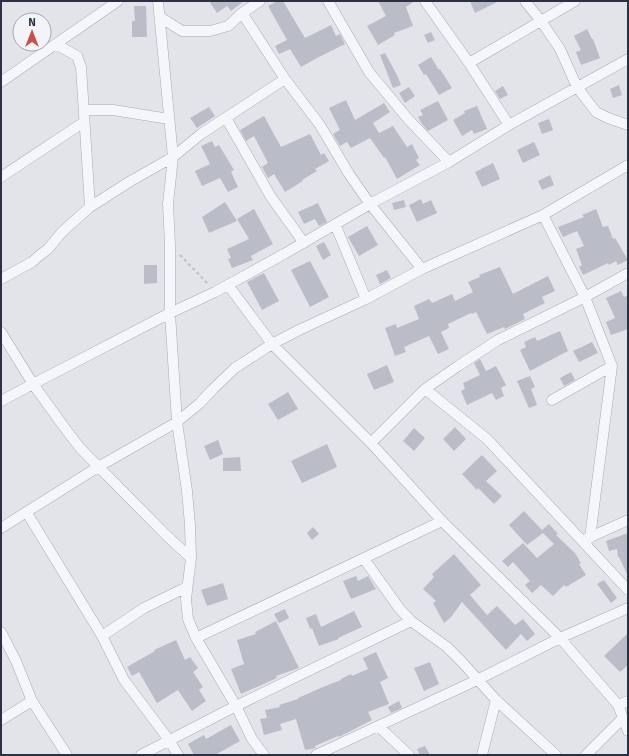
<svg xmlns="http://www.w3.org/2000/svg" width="629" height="756" font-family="Signika,sans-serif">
  <rect width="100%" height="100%" fill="#e3e4ea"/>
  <!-- building -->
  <path fill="#babdc7" d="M209 1H244L231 11 227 6 217 13Z
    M277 1H283L305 38 331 25 336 36 340 34 345 44 317 58 301 67 290 49 279 54 275 46 287 40 268 6Z
    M378 1H415L406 7 413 26 394 33 395 35 378 45 367 26 386 16Z
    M470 1H499L475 13Z
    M134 6H146L147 37H132V21H135Z
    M587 29 592 39H593L600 58 581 65 576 52 581 50 574 36Z
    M431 32 435 40 428 43 424 35Z
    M385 53 397 75 401 85 393 88 380 55Z
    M431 57 439 70 440 69 452 88 439 95 426 74 424 75 418 65Z
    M619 85 622 95 613 98 610 89Z
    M503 86 508 95 500 99 495 91Z
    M409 87 415 96 405 103 399 93Z
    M346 100 355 120 384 103 390 112 373 123 379 133 393 126 407 147 412 144 419 158 416 160 420 165 397 179 385 157 384 158 370 138 351 148 347 142 340 146 333 134 340 130 329 108Z
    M438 101 448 120 428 131 422 124 418 117 423 115 420 110Z
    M477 106 487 129 474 134 472 130 462 136 453 120 465 113 464 111Z
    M209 107 215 116 197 128 190 118Z
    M264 116 281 147 310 134 321 155 324 153 329 161 315 169 317 171 302 180 303 181 285 192 274 174 268 178 262 167 268 163 254 136 246 141 240 130Z
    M549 119 553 130 542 134 538 123Z
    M212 141 215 147 219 145 234 170 231 172 238 187 228 192 220 178 202 186 195 171 210 164 201 146Z
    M534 142 540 155 523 163 517 150Z
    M493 163 500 179 482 187 475 172Z
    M550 175 554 185 542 190 538 181Z
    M421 199 423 204 431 200 437 213 417 222 409 205Z
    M404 200 406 207 394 210 392 203Z
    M225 202 237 221 209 233 202 217Z
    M318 203 327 222 319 226 315 219 304 224 298 212Z
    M254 209 273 244 251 256 253 260 232 268 228 259 231 258 227 249 249 239 237 219Z
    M596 209 603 227 608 226 613 239 615 238 628 260 618 265 616 261 609 265 608 263 583 275 579 267 582 265 576 249 584 246 577 231 563 237 558 227 584 217 582 215Z
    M367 226 378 245 359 256 348 237Z
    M324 242 331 255 323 260 316 246Z
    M310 261 329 297 310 307 291 270Z
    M144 265H157V283L144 284Z
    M500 267 513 294 548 276 555 291 542 297 545 303 523 314 525 319 505 329 504 327 487 334 476 312 472 314 471 313 448 324 449 328 441 332 449 349 438 354 429 336 404 347 406 352 395 356 385 328 396 324 397 328 419 319 414 306 429 299 432 303 452 294 455 301 473 292 468 282 480 277 479 275Z
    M387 270 391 278 380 284 376 275Z
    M264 273 279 301 262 310 247 282Z
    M621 291 624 297 628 295V329L611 335 606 322 615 318 606 298Z
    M560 331 568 351 530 371 520 350 526 347 524 342 535 337 537 341Z
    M592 342 598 353 579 362 573 351Z
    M480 359 486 371 496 366 506 385 501 388 504 396 496 400 492 393 467 405 461 391 465 389 463 383 480 375 474 363Z
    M387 365 394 382 374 390 367 374Z
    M571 372 575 380 564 386 560 378Z
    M530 376 535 387 531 389 537 405 529 408 517 381Z
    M288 392 298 409 278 420 268 404Z
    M455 427 466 439 454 451 443 439Z
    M414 428 425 438 414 451 403 441Z
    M218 440 223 454 210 460 204 446Z
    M327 444 337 467 302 483 291 461Z
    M482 455 497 471 486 481 502 496 494 504 478 488 477 490 462 474Z
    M240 457 241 471H223V458Z
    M524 511 542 530 549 524 558 534 556 535 575 553 581 563 579 564 586 575 566 587 564 585 553 596 541 585 532 593 525 585 530 581 513 562 508 567 502 561 523 543 537 558 554 544 543 533 527 545 509 525Z
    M313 527 319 534 312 540 307 533Z
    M628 533V576L619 557H618L617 549 609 551 606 541Z
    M454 554 481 585 470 595 487 615 497 606 515 625 523 619 535 634 527 641 521 634 506 650 462 602 451 617 444 623 433 603 436 601 423 589 434 577 432 574Z
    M356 576 358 581 368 576 376 589 351 599 343 581Z
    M604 580 617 598 611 603 597 584Z
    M223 583 228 599 207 606 201 590Z
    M285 609 289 618 279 623 274 614Z
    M354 611 362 627 338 638 339 639 319 646 312 628 310 629 306 618 316 614 321 627Z
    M276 621 299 668 276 676 277 678 241 694 231 669 244 664 237 640 256 634 255 632Z
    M628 633V665L620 672 604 656Z
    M176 640 185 660 190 657 198 668 193 672 203 687 199 690 206 701 192 711 178 690 157 703 139 672 132 676 127 667 155 651 154 650Z
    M376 652 388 678 380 682 389 704 368 712 372 720 339 737 338 736 315 746 316 748 305 750 296 719 280 724 282 730 264 735 260 719 267 718 265 710 280 707 279 705 298 699V698L323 687 341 680V679L351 674 352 676 368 669 363 658Z
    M430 662 439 684 424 691 414 668Z
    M399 701 402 708 391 713 388 707Z
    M231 725 240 741 215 755H194L188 744 204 735 206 739Z
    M425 746 430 755H420L417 749Z"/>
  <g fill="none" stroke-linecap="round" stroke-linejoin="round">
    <defs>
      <path id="minor" d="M158 1 173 157 168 204 170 245V313L177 422 187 491 190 525 191 558 186 599 188 619 196 638 236 706 252 739 264 755
        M328 1 369 72 408 119 449 162
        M425 1 469 63 509 125
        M525 1 541 21 560 49 577 87 596 112 608 118 628 125
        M242 13 285 79 320 125 349 174 370 204 422 269
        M160 17 182 31H210L228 26 242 13 260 1
        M57 45 77 56 81 67 90 207
        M469 63 575 1
        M1 82 118 1
        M84 110H113L169 119
        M226 118 271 197 304 243
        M1 177 84 122
        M543 215 585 297 612 366 590 538
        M335 224 366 299
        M1 279 32 262 40 255 48 249 62 232 90 207 129 182 173 157 201 134 285 79
        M228 285 272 344 371 443 442 521 560 638 618 705 628 731
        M1 332 33 384 64 427 80 448 167 536 191 558
        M425 389 487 439 628 590
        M552 400 612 366
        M1 401 33 384 170 313 215 292 284 254 370 204 449 162 509 125 628 59
        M371 443 425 389 458 366 498 340 585 297 628 273
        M27 513 102 636 124 680 169 740 178 755
        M1 528 98 467 177 422 200 403 213 389 235 368 272 344 299 330 366 299 422 269 543 215 628 165
        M586 539 628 520
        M364 559 399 608 411 621 447 647 462 662 496 700 556 755
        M1 632 16 661 32 701 67 755
        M102 636 144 608 187 587
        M196 638 442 521
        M618 705 628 701
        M1 720 32 701
        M378 726 409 755
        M141 755 236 706 411 621
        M316 755 477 680 560 638 628 608
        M482 755 496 700
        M586 755 623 718"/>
    </defs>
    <!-- minor casing -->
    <use href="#minor" stroke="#a8aab4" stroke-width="11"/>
    <!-- path -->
    <path stroke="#bcbfc6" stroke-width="2" stroke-dasharray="3 3" stroke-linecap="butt" d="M180 255 209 285"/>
    <!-- minor -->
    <use href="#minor" stroke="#f5f6f9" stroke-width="10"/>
  </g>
  <!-- border -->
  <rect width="629" height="756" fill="none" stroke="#2b3042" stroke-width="4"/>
  <!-- north arrow -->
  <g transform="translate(32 32)"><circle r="19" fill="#f2f4f8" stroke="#a2a6af"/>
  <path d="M0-3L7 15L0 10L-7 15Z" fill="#c94f4e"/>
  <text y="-6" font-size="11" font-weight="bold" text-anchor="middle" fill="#2b3042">N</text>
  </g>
</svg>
